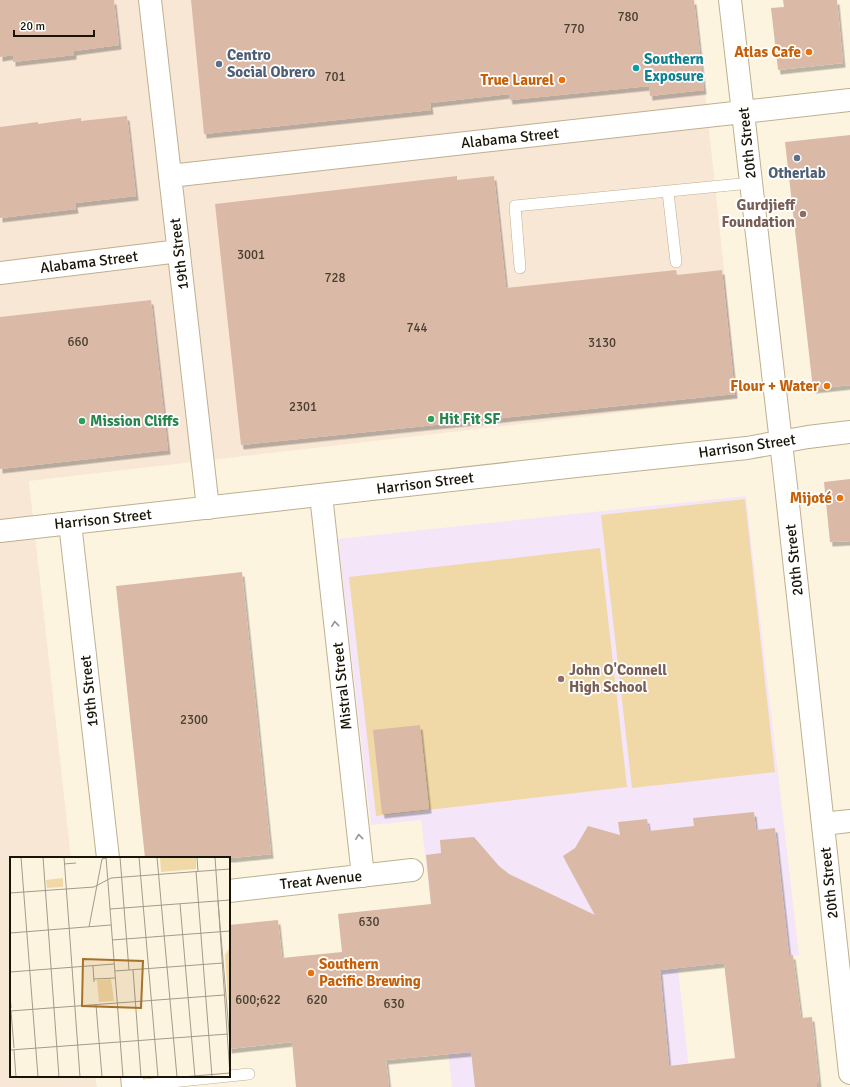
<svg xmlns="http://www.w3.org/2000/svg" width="850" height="1087" font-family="Signika,sans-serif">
  <defs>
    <filter id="shadow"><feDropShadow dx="2.5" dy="4.5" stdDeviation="0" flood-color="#0004"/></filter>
  </defs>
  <rect width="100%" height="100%" fill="#fdf4e0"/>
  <!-- commercial -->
  <path fill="#f9e7d6" d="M0 0H695L738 399 29 481 71 858H11V1076H95L97 1087H0Z"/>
  <!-- education -->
  <path fill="#f4e5f8" d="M746 496 799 955 678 969 691 1087H452L421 820 371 825 338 539Z"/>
  <!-- green -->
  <path fill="#f0d8a7" d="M745 499 775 772 632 788 601 515Z
    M600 548 627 787 376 816 349 577Z"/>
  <!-- building -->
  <path fill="#dabaa7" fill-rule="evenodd" filter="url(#shadow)" d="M0 0H114L119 45 74 51V55L13 62V55L0 57Z
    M191 0H694L704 90 650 96 649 86 510 100 509 94 430 103 431 110 204 134Z
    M783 0H837L843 63 778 70 771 8 784 7Z
    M127 116 136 196 75 203 76 209 0 218V127L38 122V124L81 118V121Z
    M850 135V385L813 389 785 142Z
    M457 176V180L494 176 506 288 676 270 677 275 722 270 735 394 241 445 215 204Z
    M151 300 168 450 0 469V317Z
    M850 479V541L830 542 824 482Z
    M242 572 271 854 232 858H145L116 586Z
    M420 725 429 809 382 814 373 730Z
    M754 812 756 830 775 828 789 955H793L801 1018 812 1017 819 1083H817V1087H475L471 1052 386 1060 389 1087H296L292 1042 229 1049V925L278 920 282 958 342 952 338 914 431 904 426 855 441 853 440 840 474 837 499 866 509 874 595 915 563 856 575 848 588 826 620 835 618 822 647 819 649 831 694 826 693 818ZM724 963 735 1058 669 1066 660 970Z"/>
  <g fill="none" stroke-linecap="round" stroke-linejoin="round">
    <defs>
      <path id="lane" d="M668 192 676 262
        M520 268 515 206 751 183
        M133 1086 249 1074"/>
      <path id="street" d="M150 0 208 508
        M730 0 786 486 850 1073
        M170 176 850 100
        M0 273 179 251
        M321 495 363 876
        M70 523 108 858
        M823 824 850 821
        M229 891 412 870
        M132 1076 133 1087"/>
      <path id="secondary" d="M0 531 576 466 747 448 808 437 850 432"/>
    </defs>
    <!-- lane casing -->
    <use href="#lane" stroke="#beaf90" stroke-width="12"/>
    <!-- street casing -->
    <use href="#street" stroke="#beaf90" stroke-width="24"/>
    <!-- secondary casing -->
    <use href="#secondary" stroke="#beaf90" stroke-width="24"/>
    <!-- lane -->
    <use href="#lane" stroke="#fff" stroke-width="11"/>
    <!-- street -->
    <use href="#street" stroke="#fff" stroke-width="22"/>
    <!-- secondary -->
    <use href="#secondary" stroke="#fff" stroke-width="22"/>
  </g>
  <!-- one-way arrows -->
  <defs><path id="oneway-chevron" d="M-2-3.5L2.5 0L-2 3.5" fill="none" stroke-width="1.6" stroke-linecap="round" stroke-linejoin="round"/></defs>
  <g stroke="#989590">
    <use href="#oneway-chevron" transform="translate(335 624) rotate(-96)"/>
    <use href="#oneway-chevron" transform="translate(359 837) rotate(-96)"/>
  </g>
  <!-- markers -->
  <g fill="#e8710a" stroke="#fff" stroke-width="1.5">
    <circle cx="809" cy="52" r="4"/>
    <circle cx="562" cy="80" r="4"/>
    <circle cx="827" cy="386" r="4"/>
    <circle cx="840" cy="498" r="4"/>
    <circle cx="311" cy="973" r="4"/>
  </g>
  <g fill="#5c6f8a" stroke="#fff" stroke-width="1.5">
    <circle cx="219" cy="64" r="4"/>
    <circle cx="797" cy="158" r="4"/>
  </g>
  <circle fill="#0f9aa8" stroke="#fff" stroke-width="1.5" cx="636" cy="68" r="4"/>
  <g fill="#8d6e63" stroke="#fff" stroke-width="1.5">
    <circle cx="803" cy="214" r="4"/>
    <circle cx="561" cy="679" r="4"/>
  </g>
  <g fill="#2e9e5b" stroke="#fff" stroke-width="1.5">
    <circle cx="431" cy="419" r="4"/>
    <circle cx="82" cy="421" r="4"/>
  </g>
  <g text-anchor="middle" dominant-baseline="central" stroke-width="3.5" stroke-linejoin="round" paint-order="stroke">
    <!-- number labels -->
    <g font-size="13" fill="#493e30">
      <text x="628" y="17">780</text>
      <text x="574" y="29">770</text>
      <text x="335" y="77">701</text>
      <text x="251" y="255">3001</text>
      <text x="335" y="278">728</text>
      <text x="417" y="328">744</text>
      <text x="78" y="342">660</text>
      <text x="602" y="343">3130</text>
      <text x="303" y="407">2301</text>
      <text x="194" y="720">2300</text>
      <text x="369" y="922">630</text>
      <text x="258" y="1000">600;622</text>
      <text x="317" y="1000">620</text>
      <text x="394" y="1004">630</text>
    </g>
    <!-- food labels -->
    <g font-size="15" font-weight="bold" fill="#c56008" stroke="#fff" text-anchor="end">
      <text x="801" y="52">Atlas Cafe</text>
      <text x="554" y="80">True Laurel</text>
      <text x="819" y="386">Flour + Water</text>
      <text x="832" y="498">Mijoté</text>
      <text x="319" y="964" text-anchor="start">Southern<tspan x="319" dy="17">Pacific Brewing</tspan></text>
    </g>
    <!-- service labels -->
    <g font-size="15" font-weight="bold" fill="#4e5e75" stroke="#fff" text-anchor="start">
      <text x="227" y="55">Centro<tspan x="227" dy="17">Social Obrero</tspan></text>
      <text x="797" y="173" text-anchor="middle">Otherlab</text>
    </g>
    <!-- culture labels -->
    <g font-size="15" font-weight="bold" fill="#0d838f" stroke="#fff" text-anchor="start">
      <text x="644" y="59">Southern<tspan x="644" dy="17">Exposure</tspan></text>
    </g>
    <!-- street labels -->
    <g font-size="15" fill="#191408" stroke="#fff">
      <text transform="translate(510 138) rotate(-6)">Alabama Street</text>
      <text transform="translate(747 143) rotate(-96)">20th Street</text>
      <text transform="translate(179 254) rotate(-97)">19th Street</text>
      <text transform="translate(89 262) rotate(-7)">Alabama Street</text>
      <text transform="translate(747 446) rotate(-8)">Harrison Street</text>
      <text transform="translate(425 483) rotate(-7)">Harrison Street</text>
      <text transform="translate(103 519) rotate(-6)">Harrison Street</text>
      <text transform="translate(794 560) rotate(-96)">20th Street</text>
      <text transform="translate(342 686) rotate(-96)">Mistral Street</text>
      <text transform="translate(89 691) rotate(-96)">19th Street</text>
      <text transform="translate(321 880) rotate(-6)">Treat Avenue</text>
      <text transform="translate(829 883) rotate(-96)">20th Street</text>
    </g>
    <!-- education labels -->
    <g font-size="15" font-weight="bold" fill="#785e54" stroke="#fff" text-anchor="end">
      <text x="795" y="205">Gurdjieff<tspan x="795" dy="17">Foundation</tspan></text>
      <text x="569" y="670" text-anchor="start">John O'Connell<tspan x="569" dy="17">High School</tspan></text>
    </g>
    <!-- leisure labels -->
    <g font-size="15" font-weight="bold" fill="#27864d" stroke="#fff" text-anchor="start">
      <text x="439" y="419">Hit Fit SF</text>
      <text x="90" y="421">Mission Cliffs</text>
    </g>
  </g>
  <!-- overview -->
  <g transform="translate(10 857)">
    <rect width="220" height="220" fill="#fdf4e0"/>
    <path d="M150 0H186V12L151 15ZM53 21V30L37 31 36 23ZM220 90V143H218L215 98ZM101 122 104 144 89 145 87 123Z" fill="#f0d8a7"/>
    <path fill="none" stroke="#a29a8a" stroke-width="1" d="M11 0 28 220M33 0 49 220M54 0 70 220M96 0 113 220M110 0 119 113M129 0 148 220M147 0 167 220M205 0 220 218M187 1 188 14M54 7 66 6M186 14 202 220M0 36 84 30 101 21 220 12M208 44 220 186M170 47 185 220M100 52 220 43M79 70 92 2 96 1M0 76 101 68M102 83 220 74M83 109 84 125M123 113 131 220M105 114 213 106M0 115 104 107M84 122 105 121M0 136 1 151M86 148 92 220M0 154 214 138M1 154 4 191M0 193 218 177M4 193 6 220M172 220 220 216"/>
    <path fill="#a6722a" fill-opacity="0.15" stroke="#a6722a" stroke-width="2" d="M73 102 133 104 131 151 72 149Z"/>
    <rect width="220" height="220" fill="none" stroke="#191408" stroke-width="2"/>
  </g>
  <!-- scale -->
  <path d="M14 30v6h80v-6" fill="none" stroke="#191408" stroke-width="2"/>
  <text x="20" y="30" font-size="12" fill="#191408" stroke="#ffffff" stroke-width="3" paint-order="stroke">20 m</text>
</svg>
